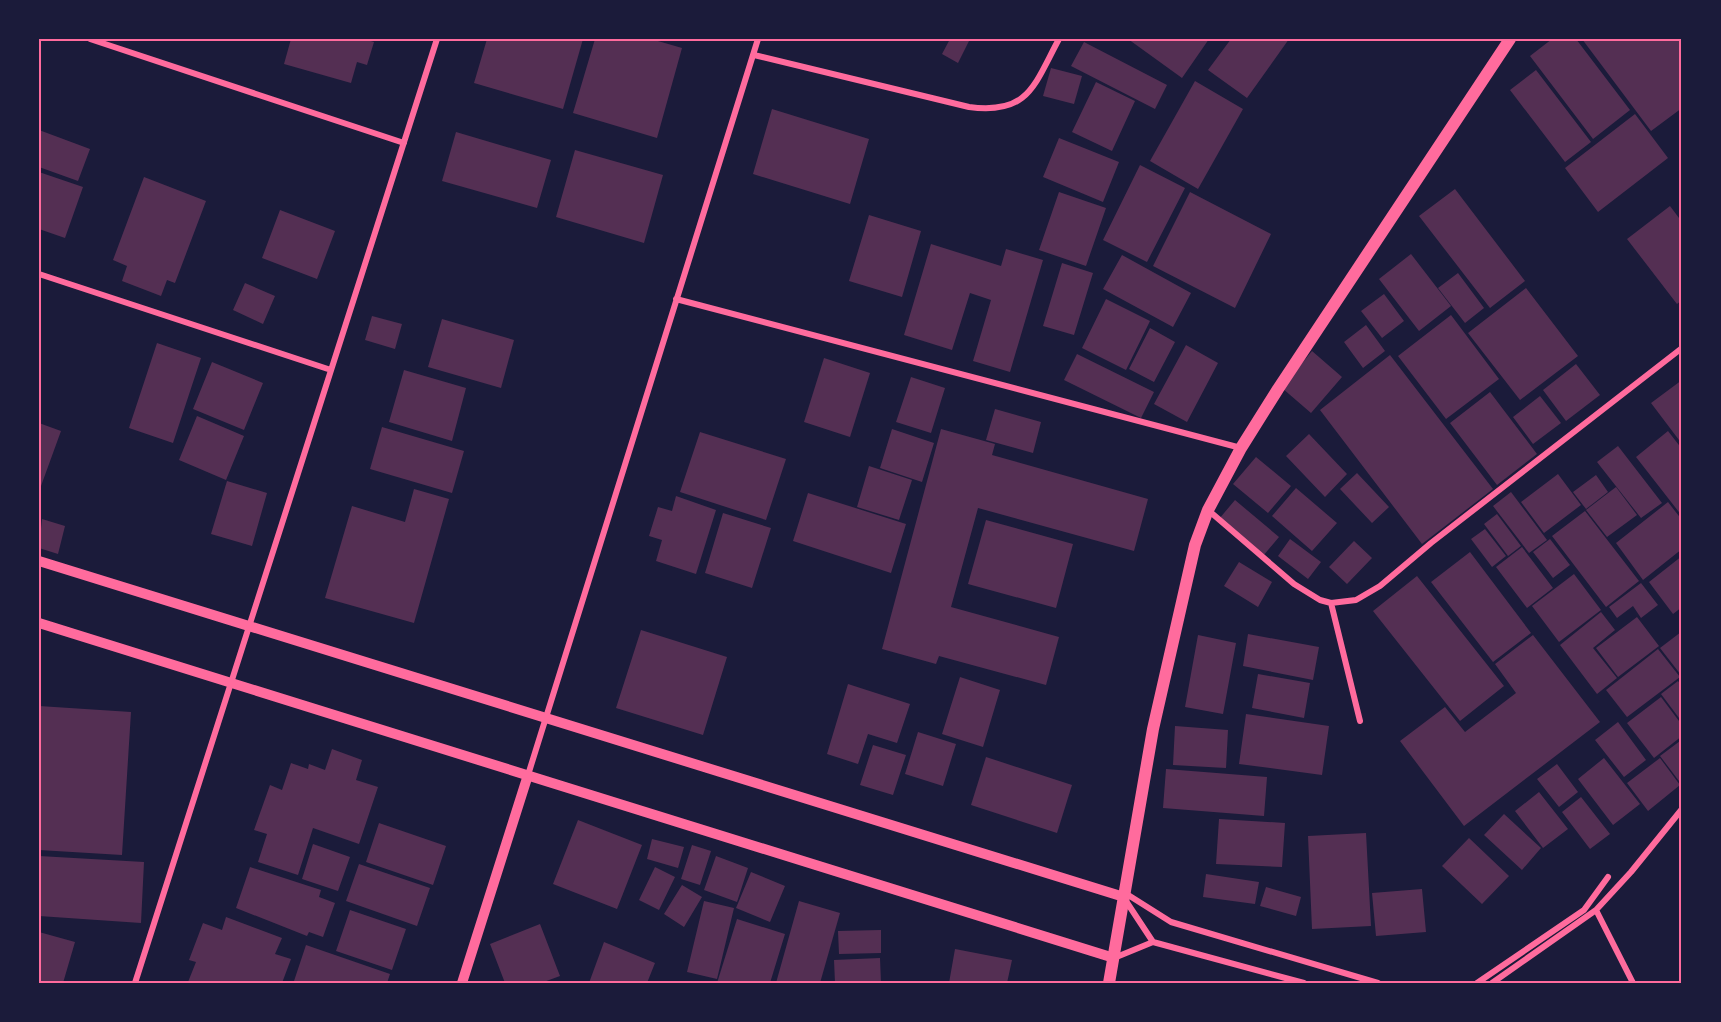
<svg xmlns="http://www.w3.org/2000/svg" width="1721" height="1022" font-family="Raleway,sans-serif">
  <rect width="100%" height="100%" fill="#1b1b3a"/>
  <!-- building -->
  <path fill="#542f53" d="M291 39H364L374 42 367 65 357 62 351 83 284 64Z
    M487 39H583L563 109 474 83Z
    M595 39H651L682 48 657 138 573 113Z
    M950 39H970L958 63 942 54Z
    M1128 39H1209L1182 78Z
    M1231 39H1289L1247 98 1208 70Z
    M1552 39H1576L1630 110 1593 139 1530 56Z
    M1582 39H1682V108L1651 131Z
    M1084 42 1167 85 1155 109 1071 66Z
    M1051 68 1082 76 1074 104 1043 96Z
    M1536 70 1591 142 1565 162 1510 90Z
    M1195 81 1243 109 1198 189 1150 161Z
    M1096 82 1135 101 1112 151 1072 132Z
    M772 109 869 139 850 204 753 174Z
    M1635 114 1668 158 1598 212 1565 168Z
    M39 130 90 149 78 181 39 167Z
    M456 132 551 160 537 208 442 181Z
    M1059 138 1119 162 1103 202 1043 177Z
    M575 150 663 175 644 243 556 217Z
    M1140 165 1185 188 1147 262 1103 240Z
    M39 172 83 187 65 238 39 229Z
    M144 177 206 201 175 283 167 280 161 296 122 281 127 266 113 260Z
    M1455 189 1525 281 1490 308 1419 216Z
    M1059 192 1106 208 1086 266 1039 250Z
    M1190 192 1271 234 1235 308 1153 266Z
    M1670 206 1682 222V300L1677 304 1627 239Z
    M280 210 335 231 317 279 262 258Z
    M869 215 921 231 902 297 849 281Z
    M931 244 1001 266 1006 249 1043 260 1010 372 973 361 991 300 970 293 952 350 904 335Z
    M1411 254 1451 306 1419 331 1379 279Z
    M1122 255 1191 293 1173 327 1103 289Z
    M1062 263 1093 273 1074 335 1043 326Z
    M1458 273 1484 308 1465 323 1438 288Z
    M245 283 275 296 263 324 233 310Z
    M1526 288 1578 356 1520 400 1468 333Z
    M1384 294 1404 321 1382 338 1361 311Z
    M1106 299 1150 321 1126 370 1082 348Z
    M1451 315 1499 379 1446 419 1398 356Z
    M372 316 402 324 395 349 365 340Z
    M442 319 514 340 501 388 428 367Z
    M1366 325 1385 351 1363 368 1344 342Z
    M1150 328 1175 342 1154 382 1129 369Z
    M157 343 201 358 173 443 129 428Z
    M1186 345 1218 363 1187 422 1154 404Z
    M1312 351 1342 377 1311 413 1282 388Z
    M1077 354 1154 392 1141 418 1064 380Z
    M1390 355 1493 489 1422 544 1320 410Z
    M824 358 870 373 850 437 804 422Z
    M212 362 263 383 244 430 193 409Z
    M1576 364 1600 395 1566 421 1543 390Z
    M404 370 466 388 452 441 389 422Z
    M911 377 945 388 931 433 896 422Z
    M1682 380V444L1651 403Z
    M1490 392 1537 454 1497 485 1450 423Z
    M1540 396 1561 423 1533 444 1513 417Z
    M995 409 1041 422 1033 453 986 440Z
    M197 416 244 436 226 480 179 460Z
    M39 423 61 431 41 486 39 485Z
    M382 427 464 451 452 493 370 469Z
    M892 429 934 443 922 482 880 468Z
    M941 429 995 444 992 455 1148 499 1134 551 978 508 951 607 1059 637 1046 685 939 656 936 664 882 649Z
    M1668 431 1682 449V516L1636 457Z
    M700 432 786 459 766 520 680 492Z
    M1309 434 1347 474 1325 497 1286 456Z
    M1618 446 1662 503 1641 518 1597 462Z
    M1256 457 1291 486 1268 513 1233 484Z
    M869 466 912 480 899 520 857 507Z
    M1357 473 1389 507 1372 523 1340 489Z
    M1558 474 1581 505 1544 533 1521 502Z
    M1596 475 1608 492 1586 509 1573 492Z
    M227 481 267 493 252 546 211 534Z
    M1616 487 1637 515 1607 537 1586 510Z
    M1296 488 1337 523 1312 551 1272 516Z
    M414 489 449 499 414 623 325 598 352 506 405 522Z
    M1511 492 1547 540 1529 553 1493 506Z
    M808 493 906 524 891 573 793 541Z
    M676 496 716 510 696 574 656 561 662 540 649 536 658 507 672 511Z
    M1235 500 1279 537 1263 556 1219 519Z
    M1668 502 1682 520V549L1643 580 1616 543Z
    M1585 511 1639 581 1606 607 1552 536Z
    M723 513 771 528 752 588 705 573Z
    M1497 514 1521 546 1508 556 1484 524Z
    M42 519 65 526 58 554 39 548Z
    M986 520 1073 544 1056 608 968 584Z
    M1485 529 1506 556 1492 567 1471 539Z
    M1290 539 1321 562 1308 579 1278 556Z
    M1550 539 1570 565 1553 578 1533 552Z
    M1354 541 1372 558 1347 584 1329 567Z
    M1522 547 1553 588 1527 608 1496 567Z
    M1470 552 1531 633 1493 662 1431 582Z
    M1682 556V607L1673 614 1649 582Z
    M1239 562 1272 582 1258 607 1224 586Z
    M1574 574 1601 610 1559 642 1532 606Z
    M1417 576 1504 686 1460 721 1373 611Z
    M1641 583 1658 605 1641 618 1633 606 1617 618 1609 607Z
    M1601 612 1615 630 1593 648 1617 678 1597 694 1560 645Z
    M1637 617 1659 646 1618 677 1596 648Z
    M641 630 727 657 703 735 616 708Z
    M1681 632 1682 673 1681 675 1660 648Z
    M1248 634 1319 647 1313 680 1243 666Z
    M1198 635 1236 643 1223 714 1185 707Z
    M1533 635 1600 722 1464 826 1400 741 1445 707 1465 732 1516 693 1495 664Z
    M1658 649 1680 677 1627 717 1606 690Z
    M1258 674 1310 683 1304 718 1252 708Z
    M960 677 1000 690 983 747 942 734Z
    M1678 681 1682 686V722L1661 694Z
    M848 684 910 704 897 743 868 734 858 764 827 754Z
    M1661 697 1682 725V736L1654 758 1627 723Z
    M39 706 131 712 122 855 39 850Z
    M1246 714 1329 726 1322 775 1239 764Z
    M1618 722 1646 760 1624 777 1595 740Z
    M1175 726 1228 730 1226 768 1173 765Z
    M918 732 956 744 943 786 905 774Z
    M1680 741 1682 779 1679 781 1660 756Z
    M873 745 906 755 893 795 860 785Z
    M332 749 362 760 356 780 378 787 359 844 313 828 298 875 258 862 267 834 254 830 270 785 282 790 291 763 308 769 309 764 325 770Z
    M986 757 1072 785 1057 833 971 805Z
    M1604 758 1640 804 1613 825 1578 779Z
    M1660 758 1680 785 1648 811 1627 783Z
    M1557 764 1578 792 1559 807 1537 779Z
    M1166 769 1267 777 1264 816 1163 808Z
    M1539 792 1568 829 1543 848 1515 811Z
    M1581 797 1610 834 1590 849 1562 812Z
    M1504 814 1541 848 1522 870 1484 835Z
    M1219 819 1285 823 1282 867 1216 864Z
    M578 820 642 845 617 909 553 884Z
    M379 823 446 846 433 885 366 862Z
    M1366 833 1371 926 1312 929 1308 836Z
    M1469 838 1509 876 1482 904 1442 866Z
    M652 839 684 847 678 868 647 859Z
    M313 844 350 857 338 891 302 879Z
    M692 845 711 851 700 885 681 879Z
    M39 856 144 862 141 923 39 916Z
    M716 856 748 868 737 902 704 890Z
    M359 864 430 888 417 926 346 901Z
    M250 867 321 890 319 897 335 903 323 937 309 932 307 936 236 908Z
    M655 867 675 877 659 910 639 900Z
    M751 872 785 886 770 922 736 908Z
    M1206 874 1259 882 1255 904 1203 897Z
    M682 885 702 897 684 927 664 914Z
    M1266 887 1301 897 1296 916 1260 906Z
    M1422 889 1426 932 1376 936 1372 893Z
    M704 901 734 908 717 979 687 972Z
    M799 901 840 913 820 983H776Z
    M350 910 406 929 392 970 336 951Z
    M226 917 282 938 275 954 291 959 282 983 188 982 196 962 189 960 203 923 222 930Z
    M737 919 785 934 770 983H717Z
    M540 924 560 976 541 983H505L490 944Z
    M881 930V953L839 954 838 931Z
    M39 932 75 942 63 983H39Z
    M604 942 655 963 647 983H589Z
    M306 945 390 974 387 983 294 981Z
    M955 949 1012 960 1007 983H949Z
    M880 958 881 983H835L834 960Z"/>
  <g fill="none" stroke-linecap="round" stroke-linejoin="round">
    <!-- minor -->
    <path stroke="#ff6b9d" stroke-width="6" d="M90 39 404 143
      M754 55 969 107C1029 115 1034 85 1059 39
      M39 274 331 370
      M676 299 1241 448
      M1208 510 1294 584 1320 600 1331 603 1356 600 1380 586 1431 543 1682 348
      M1331 603 1360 721
      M528 775 758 39
      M1125 893 1171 922 1378 983
      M1124 898 1153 942
      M1596 910 1633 983
      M1114 958 1153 942 1304 983
      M135 983 437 39
      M1477 983 1584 910 1608 877
      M1492 983 1596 910 1631 872 1682 809"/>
    <!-- tertiary -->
    <path stroke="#ff6b9d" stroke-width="10" d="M39 561 1124 897
      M39 623 1114 958
      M462 983 528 775"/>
    <!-- secondary -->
    <path stroke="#ff6b9d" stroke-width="12" d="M1109 983 1153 729 1195 545 1208 510 1241 448 1278 389 1510 39"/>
  </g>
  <!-- border -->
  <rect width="1721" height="1022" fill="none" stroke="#1b1b3a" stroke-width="81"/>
  <rect x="40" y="40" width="1640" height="942" fill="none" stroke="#ff6b9d" stroke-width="2"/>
</svg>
